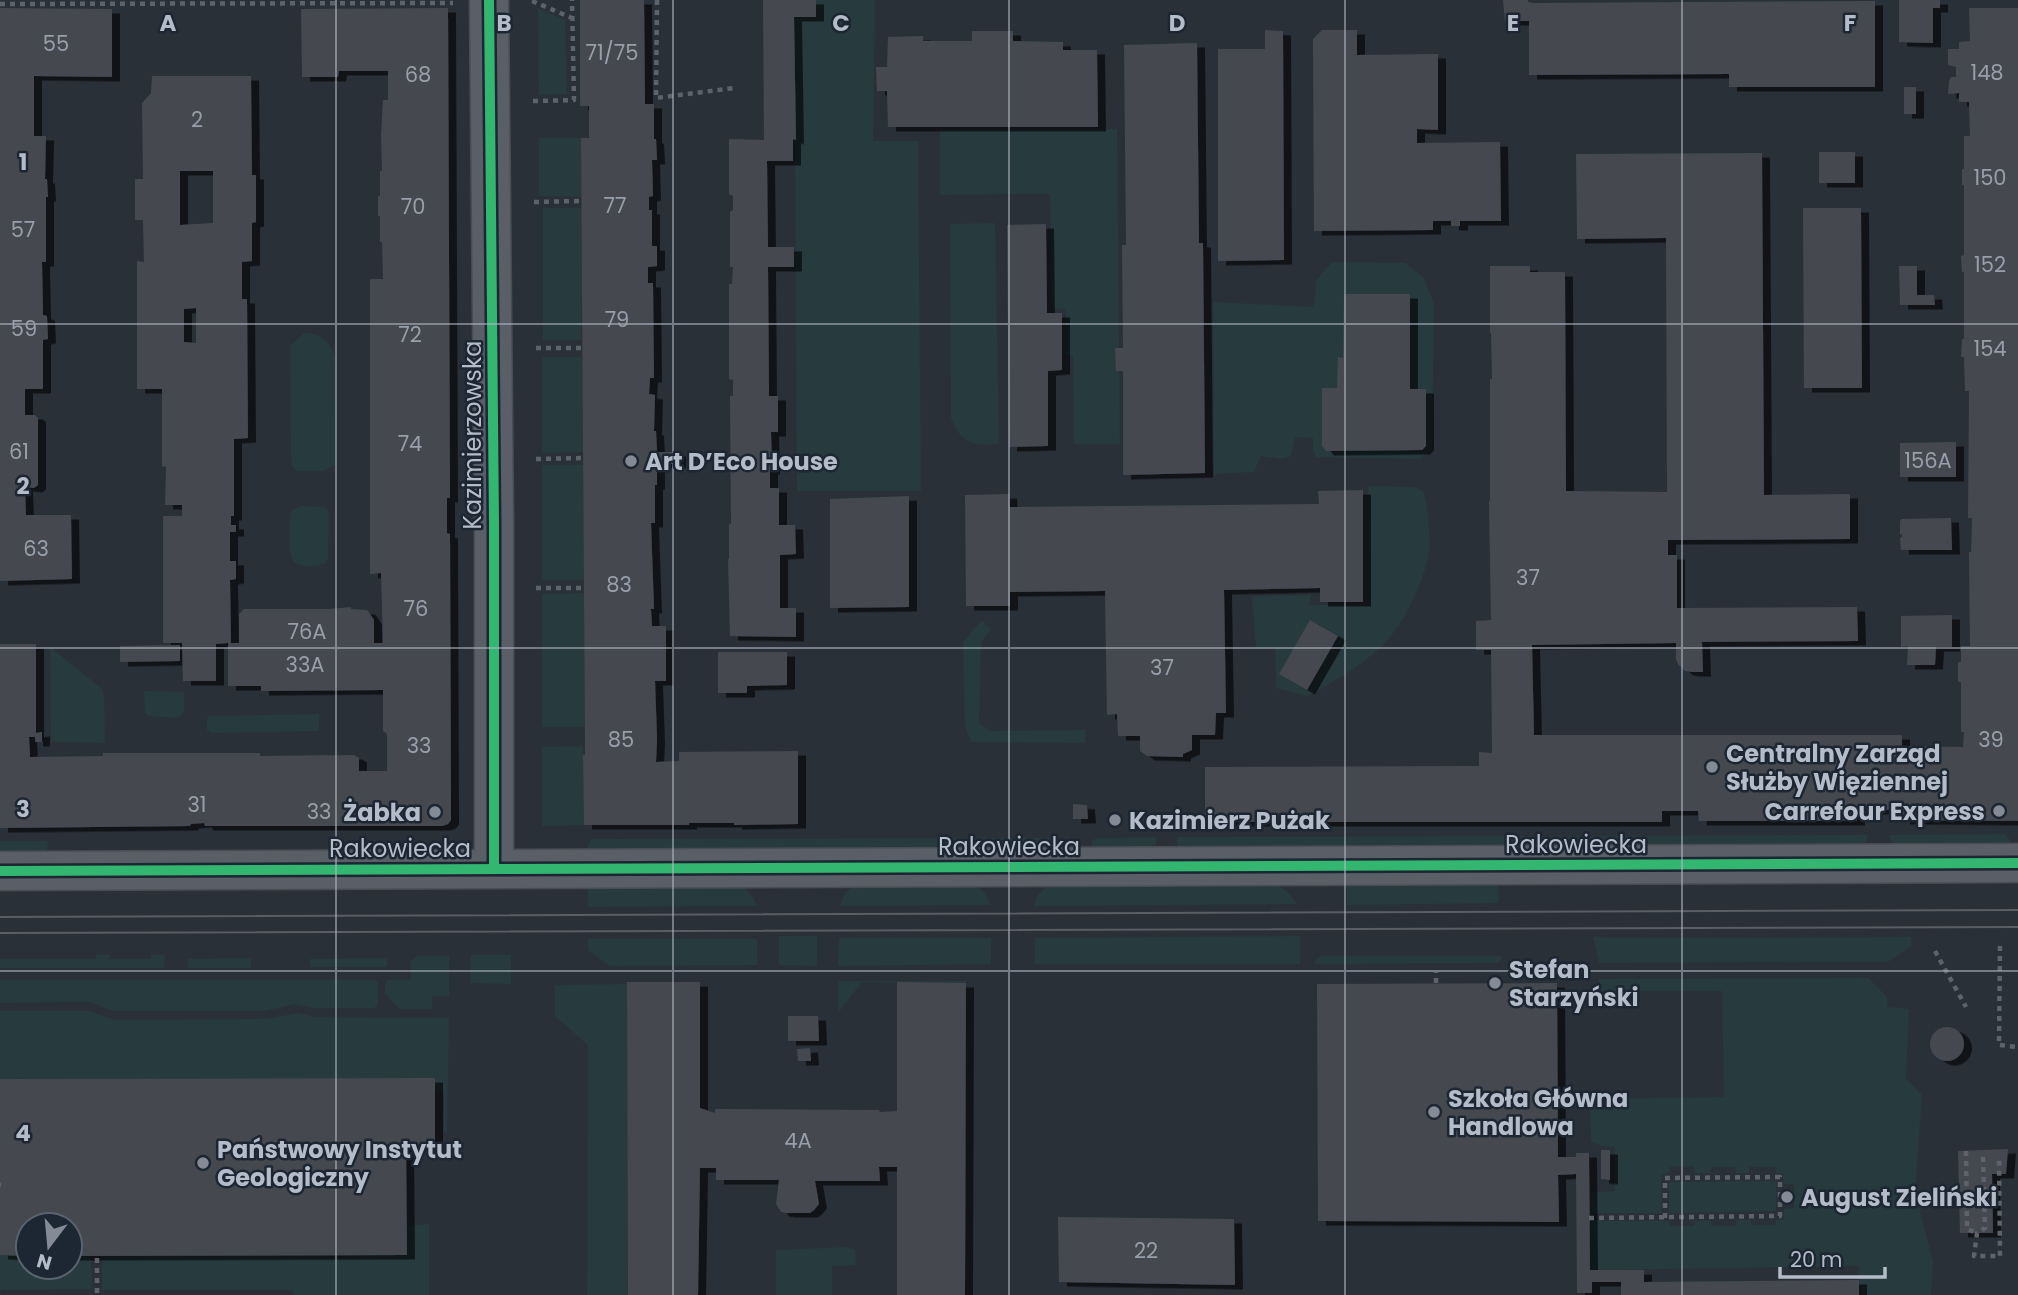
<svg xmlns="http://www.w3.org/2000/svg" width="2018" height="1295" font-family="Poppins,sans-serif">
  <defs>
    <filter id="shadow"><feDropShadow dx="8" dy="4.5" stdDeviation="0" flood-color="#0009"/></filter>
  </defs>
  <rect width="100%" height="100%" fill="#2a3038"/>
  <!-- green -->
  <path fill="#273a3e" d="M794 0H875L873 141H918L921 491H797Z
    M538 8 565 20 567 94 539 95Z
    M1117 129 1120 444H1074L1073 355H1066V309L1052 308 1050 194 940 195V130Z
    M539 138H581V196H539Z
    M543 208H581L583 299H582L581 340H543Z
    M995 223 999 444C975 447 959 442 951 418L950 224Z
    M1332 262 1405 263 1423 277 1434 303 1432 450 1420 459 1316 457 1313 450V438L1295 437 1291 456 1281 459 1261 456 1254 472 1214 474 1213 302 1314 307 1316 280Z
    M304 333C321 333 329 341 335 356L336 465 323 471H296L292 466 291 459 290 346Z
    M542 357H581V360H583V452L542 453Z
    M542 465H583L584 580H542Z
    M1368 486 1414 487 1423 491C1429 505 1431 545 1428 559 1421 586 1403 626 1383 645 1362 666 1334 681 1308 696L1276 688 1275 648H1256L1252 596 1311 595 1309 605H1370Z
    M301 506 324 507 329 512 328 558 326 563C313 567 304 568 293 562L290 551V515L292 510Z
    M584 593 585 727H542V594Z
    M982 620 991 630 981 642 979 723 990 731 1085 730V743L971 742 965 726 963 642Z
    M50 647 101 688 104 696 105 743 51 742Z
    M144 691 184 692V710L181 716 176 718 149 716 145 713Z
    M319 714V731L212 733 207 730V719L210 716Z
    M583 746 584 825 542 826V747Z
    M2005 834 2010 840V848H1898L1890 839V835Z
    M1867 835V840L1859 848 1182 850 1177 844V837Z
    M1156 837V844L1150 851H1092V841L1096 838Z
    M1054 838 1058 841V851L588 852V844L592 839Z
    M0 841H48L47 850 45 853 0 854Z
    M1498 884 1499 903 1347 905V885Z
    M1278 885 1290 894 1297 904 1034 906 1037 896 1047 886Z
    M977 886 985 893 991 905 839 906 846 892 854 887Z
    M744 887 754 899 757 906 588 907V888Z
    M779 936H817V966L779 965Z
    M1300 936V964H1035V938Z
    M1593 936 1610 938 1911 937V946L1888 962 1599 963Z
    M839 938H991V964L838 966Z
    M588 939H757V965L610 966 588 950Z
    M96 955H110V959H151V955H165L164 968H0V959H96Z
    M471 955H511V984L470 983Z
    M417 956H449V996H432V1009H400L385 994V983L388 980H411V961Z
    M1321 956H1501V960L1497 963 1315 964 1316 959Z
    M251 958V968H188V959Z
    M387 958V967H310V959Z
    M1868 978 1887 997V1007L1909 1009 1906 1078 1922 1095 1915 1191 1933 1262 1931 1295H1859V1266L1590 1270 1589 1221H1669L1670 1226H1694L1695 1221 1711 1220V1226H1736V1220H1751V1225H1776V1220L1784 1219V1209L1794 1208V1184H1784L1783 1173H1776V1167H1749V1173H1736L1735 1167H1711L1710 1173H1694V1166L1670 1167 1669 1173 1661 1174 1662 1213H1589V1193L1615 1191V1147L1603 1146 1591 1142 1590 1099 1724 1097 1722 991H1597L1599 979Z
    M0 980H375L378 983V1004L374 1008H314L294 1004 265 1011H114L90 1002 0 1003Z
    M838 981H966V983L862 982 838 1013Z
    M627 984 628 1295H587L588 1045 555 1016V985Z
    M0 1011H90L114 1020 265 1019 298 1013 314 1017 449 1018 447 1133 444 1132V1091L435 1090V1078L0 1079Z
    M1776 1181V1211L1669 1213V1182Z
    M0 1219 1 1255 28 1256V1267H70V1256H91L92 1289 1 1290 0 1295Z
    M429 1224V1295H293L292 1290H102V1255H406V1226Z
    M847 1247 855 1250 856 1265 832 1266V1295H776V1250Z"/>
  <!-- building -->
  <path fill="#444950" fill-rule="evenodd" filter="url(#shadow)" d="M580 0H644L645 104H654V139H656L657 160H652L653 196 649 197V210H652V246H657V266L648 267V283H653L654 378H650L649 394 655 395 654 431H656L657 452H678V464H657V485H655V523H651L654 609H651L652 626H666V681H655L657 739 656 762 679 761V752L798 751V824L734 825V823H689V825H584L583 755H585V747L581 138H589V106H580Z
    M763 0H816V17H794L796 140 793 139V161H767L768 247H794V267H768L769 396H778V432H771L772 470H770V488H779V525H795L796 554 780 555V608H796V637L730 636 728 559H729V524H731L730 396H733V380L729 379V284H732L733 267H730V212L733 210V196L729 194V139L764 140Z
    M1503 0H1528V2L1533 3 1875 1V87H1729V74L1529 75V21H1505Z
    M1899 0H1940V8H1933V43L1899 42Z
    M0 8 112 9V77L34 76V136H46L45 179H47L48 197H46V262H42L43 315 47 316 48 339 43 340V389H25V415H35L38 418V485L34 488 25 487 26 515H71L72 579 0 581Z
    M448 8 450 498H447V533L450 534 451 820 448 824 442 826H205L204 823 191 824 190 826 0 828V644H36V733L42 732V742H35V737H29L30 757 103 756V753H260V756L354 755 359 758V771H387V734L383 731V690L261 691V686H228V643L216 644V681H183L182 643H163V516H182V505H165L166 467 162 466V389H137V261L144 262 143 220H135V179H143L142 103 151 93 152 76H251L252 175H256V222L252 223V261L242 262V299H247L248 438 234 439V516H231V525H236V532H230V561H236V579L230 580 231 643H239V614L244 609H330L351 607V609L367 610 370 614 374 620V643H383L381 573 370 574V279H383L382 242H380V216H378V196H380V171H382L381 136 383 100H388V71H339L338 77H302L301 9ZM180 171H213V223L180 225ZM196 308V343L184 342V309Z
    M1969 8H2018V821L1902 820V810H1857V821H1699L1698 811H1662V822H1205V767L1479 766V752L1492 753 1491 650H1476V621L1491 620 1489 501H1490V379H1492L1491 333H1490V266H1530V272H1565L1566 491 1667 492 1666 238 1577 239 1576 154 1762 153 1764 495 1850 494V539L1668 540V555H1677V608L1857 607 1858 641 1702 642 1703 672H1692L1685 671 1678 664 1676 659V643L1532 645 1534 735H1902V746L1963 747 1964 732H1961V682H1958V662H1961V646H1970L1969 552H1971L1972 518H1968L1969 391H1965L1964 357H1961L1962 339H1964V272H1962L1961 256 1964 255V185H1962V169H1964V136H1970L1969 102H1959V93L1948 94 1949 81 1951 77H1956V67L1948 65V49H1959V42L1970 41Z
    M1265 30 1283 31 1284 260 1218 261V49H1265Z
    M1322 30H1357V55L1438 54V130L1417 129V143L1500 142 1501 221H1460V226H1451V221H1433V230L1314 231 1313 39Z
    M972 31H1013V41L1063 42V50H1097L1098 127H888L887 91H877L876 67H887L888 37 923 36V41H972Z
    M1197 43 1199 243H1203L1205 473 1123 475V371H1116L1115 348H1123L1122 245H1126L1124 45Z
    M1904 87H1916V114H1904Z
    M1819 152H1855V183H1819Z
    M1803 208H1861L1862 388H1804Z
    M1046 224 1047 313H1062V370L1048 371V446L1009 447 1007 225Z
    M1899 266H1917V295H1934L1935 305H1900Z
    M1344 294H1410V389H1426V446L1422 450 1326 451 1322 446V388H1337L1338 357 1343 358Z
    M1956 442V477H1900V443Z
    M1363 490V602H1320V588L1224 590 1226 713H1216L1215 735H1192V750L1183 754V757L1147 756 1140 751V736H1118L1117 714 1107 715 1105 591 1010 592V606H966L965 495 1009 494 1010 507 1319 504 1318 491Z
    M909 496V607L830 608V499Z
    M1951 518 1952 550H1901L1900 538 1902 537V534H1900V521L1902 519Z
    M1952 615V647H1936L1935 665H1907L1908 646 1901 647V616Z
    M1310 620 1338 636 1307 690 1279 674Z
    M180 645V661L120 662V646Z
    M718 652H787V685L747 686V693H718Z
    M1073 804 1087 805 1088 819H1073Z
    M627 982H700V1108L715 1113V1109L879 1110 880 1112 897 1111V982L966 983 965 1295H897V1167H879L880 1181H815L819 1204 814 1210 810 1213H787L781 1212 776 1204 779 1180H716V1168H700L698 1295H628Z
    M1557 983 1558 1157H1576V1153H1589L1590 1270H1644V1282L1859 1280V1295H1621V1282H1592V1293H1577L1576 1174 1558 1175 1559 1222 1318 1221 1317 984Z
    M788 1016H818L819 1041H788Z
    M1930 1044a17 17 0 1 1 34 0a17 17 0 1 1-34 0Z
    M810 1048 811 1061H798L797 1049Z
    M435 1078V1146H406L407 1255 70 1256V1225H28V1256L0 1255V1079Z
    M2008 1149 2006 1174H1992L1993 1233H1960L1958 1151Z
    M1601 1150H1610V1180L1601 1179Z
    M1058 1217 1234 1219 1235 1285 1059 1282Z"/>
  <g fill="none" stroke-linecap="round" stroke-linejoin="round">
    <defs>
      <path id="minor" d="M489 0 494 525V869
        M0 871 2018 863"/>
    </defs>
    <!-- minor casing -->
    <use href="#minor" stroke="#484c53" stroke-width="41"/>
    <!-- path -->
    <path stroke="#5d636a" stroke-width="4.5" stroke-dasharray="5 5" stroke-linecap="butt" d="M657 0 656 98 734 88
      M532 1 572 18
      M0 4 453 3
      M533 101 574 100 572 0
      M534 202 581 201
      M536 348H581
      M536 459 583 458
      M536 588H584
      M2000 946 1999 1045 2018 1047
      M1935 951 1966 1007
      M1436 983V972
      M1966 1151 1967 1229 1977 1233
      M1983 1157 1985 1228 1977 1233 1974 1256H2000L1999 1156
      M0 1185H1
      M1589 1218 1780 1216V1177L1665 1178V1218
      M97 1293V1256"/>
    <!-- minor -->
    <use href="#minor" stroke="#5a5e66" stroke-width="38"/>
    <!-- tram -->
    <path stroke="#595d64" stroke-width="2" d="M0 917 2018 910
      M0 933 2018 927"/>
    <defs>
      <path id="cycleway" d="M489 0 494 525V869
        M0 871 2018 863"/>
    </defs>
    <!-- cycleway casing -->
    <use href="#cycleway" stroke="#1d2633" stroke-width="15"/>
    <!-- cycleway -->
    <use href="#cycleway" stroke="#33b770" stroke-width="10"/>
  </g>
  <!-- grid -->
  <path fill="none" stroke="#b4bcc9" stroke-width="2" stroke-opacity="0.55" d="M336 0V1295M673 0V1295M1009 0V1295M1345 0V1295M1682 0V1295M0 324H2018M0 648H2018M0 971H2018"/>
  <!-- markers -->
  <g fill="#848b96" stroke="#1d2633" stroke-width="2.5">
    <circle cx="631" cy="461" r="7"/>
    <circle cx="1712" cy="767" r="7"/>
    <circle cx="1999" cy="811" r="7"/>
    <circle cx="435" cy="812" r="7"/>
    <circle cx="1115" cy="820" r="7"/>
    <circle cx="1495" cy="983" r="7"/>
    <circle cx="1434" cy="1112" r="7"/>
    <circle cx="203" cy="1163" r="7"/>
    <circle cx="1787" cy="1197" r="7"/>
  </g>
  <g text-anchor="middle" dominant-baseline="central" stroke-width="5" stroke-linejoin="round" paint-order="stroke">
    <!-- number labels -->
    <g font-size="21" fill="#989fab">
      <text x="56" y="43">55</text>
      <text x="612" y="52">71/75</text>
      <text x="1987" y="72">148</text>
      <text x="418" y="74">68</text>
      <text x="197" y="119">2</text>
      <text x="1990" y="177">150</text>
      <text x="615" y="205">77</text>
      <text x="413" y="206">70</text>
      <text x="23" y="229">57</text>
      <text x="1990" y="264">152</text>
      <text x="617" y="319">79</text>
      <text x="24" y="328">59</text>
      <text x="410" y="334">72</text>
      <text x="1990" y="348">154</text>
      <text x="410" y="443">74</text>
      <text x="19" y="451">61</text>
      <text x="1928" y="460">156A</text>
      <text x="36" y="548">63</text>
      <text x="1528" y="577">37</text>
      <text x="619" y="584">83</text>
      <text x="416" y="608">76</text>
      <text x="307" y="631">76A</text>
      <text x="305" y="664">33A</text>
      <text x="1162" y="667">37</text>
      <text x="621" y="739">85</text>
      <text x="1991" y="739">39</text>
      <text x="419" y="745">33</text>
      <text x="197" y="804">31</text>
      <text x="319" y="811">33</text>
      <text x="798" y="1140">4A</text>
      <text x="1146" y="1250">22</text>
    </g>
    <!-- street labels -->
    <g font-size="24" fill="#b4bcc9" stroke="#1d2633">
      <text transform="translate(472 435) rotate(-90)">Kazimierzowska</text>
      <text x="1576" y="844">Rakowiecka</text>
      <text x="1009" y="846">Rakowiecka</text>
      <text x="400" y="848">Rakowiecka</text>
    </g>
    <!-- poi labels -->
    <g font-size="24" font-weight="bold" fill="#b4bcc9" stroke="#1d2633" text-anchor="start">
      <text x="645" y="461">Art D’Eco House</text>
      <text x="1726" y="753">Centralny Zarząd<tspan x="1726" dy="28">Służby Więziennej</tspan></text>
      <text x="1985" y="811" text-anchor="end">Carrefour Express</text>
      <text x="421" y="812" text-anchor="end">Żabka</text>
      <text x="1129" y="820">Kazimierz Pużak</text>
      <text x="1509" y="969">Stefan<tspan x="1509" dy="28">Starzyński</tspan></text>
      <text x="1448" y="1098">Szkoła Główna<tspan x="1448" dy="28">Handlowa</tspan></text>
      <text x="217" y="1149">Państwowy Instytut<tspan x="217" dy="28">Geologiczny</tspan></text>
      <text x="1801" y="1197">August Zieliński</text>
    </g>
  </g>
  <g font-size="23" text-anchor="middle" font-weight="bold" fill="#b4bcc9" stroke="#1d2633" stroke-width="5" stroke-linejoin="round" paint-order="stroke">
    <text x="168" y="31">A</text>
    <text x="504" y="31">B</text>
    <text x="841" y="31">C</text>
    <text x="1177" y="31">D</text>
    <text x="1513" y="31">E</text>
    <text x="1850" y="31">F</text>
    <text x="23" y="170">1</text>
    <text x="23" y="494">2</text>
    <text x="23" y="817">3</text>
    <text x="23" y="1141">4</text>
  </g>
  <!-- north arrow -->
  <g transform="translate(49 1246) rotate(196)"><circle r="33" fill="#1d2633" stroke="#59626f" stroke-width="2"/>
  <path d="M0-5L12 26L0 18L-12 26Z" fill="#848b96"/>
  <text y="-10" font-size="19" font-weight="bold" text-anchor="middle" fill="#b4bcc9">N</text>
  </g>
  <!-- scale -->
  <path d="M1780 1267v10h105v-10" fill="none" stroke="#b4bcc9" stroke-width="3.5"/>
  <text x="1790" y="1267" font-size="21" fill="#b4bcc9" stroke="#1d2633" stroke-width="5" paint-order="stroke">20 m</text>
</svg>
